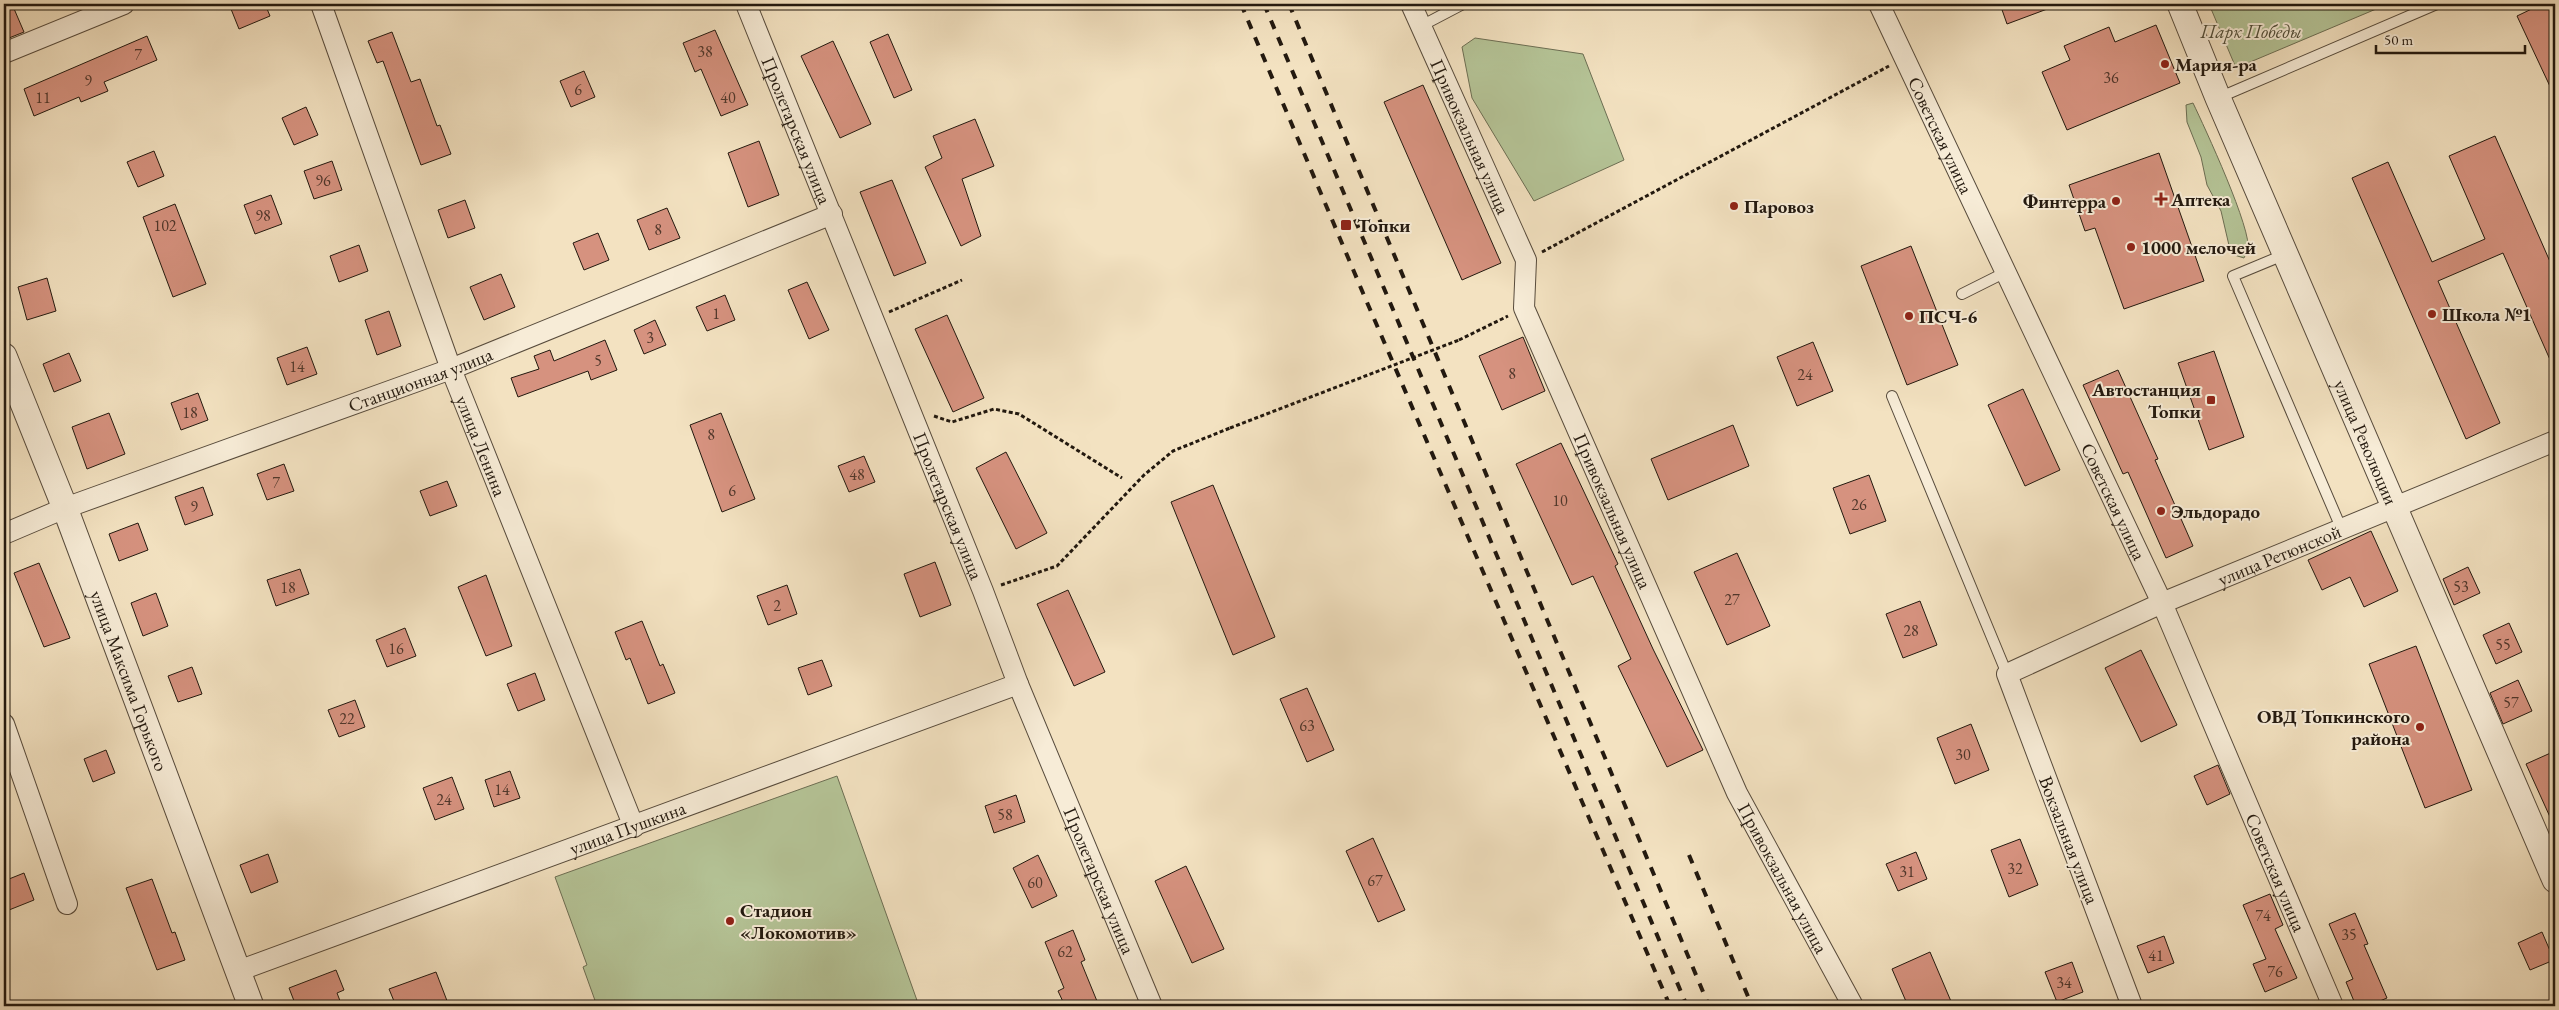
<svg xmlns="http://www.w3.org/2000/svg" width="2559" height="1010" font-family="'EB Garamond',serif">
  <rect width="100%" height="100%" fill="#f3e2c1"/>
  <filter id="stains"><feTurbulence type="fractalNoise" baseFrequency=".004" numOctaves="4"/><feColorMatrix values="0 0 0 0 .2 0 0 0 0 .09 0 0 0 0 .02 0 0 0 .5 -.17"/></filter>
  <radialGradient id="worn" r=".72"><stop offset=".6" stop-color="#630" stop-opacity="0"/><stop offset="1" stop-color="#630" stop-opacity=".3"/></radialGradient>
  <!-- green -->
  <path fill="#b5c497" stroke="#6c6e53" d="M2209 4H2388L2236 68Z
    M1475 38 1583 54 1624 160 1534 201 1472 98 1462 47Z
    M2193 103C2204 126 2253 231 2248 251 2247 254 2245 255 2244 258L2231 254 2221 211 2207 185 2201 157 2187 122 2186 105Z
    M837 776 919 1006H597L583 967 587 965 555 877Z"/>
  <!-- building -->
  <path fill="#d6927f" stroke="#23190f" d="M4 4H12L24 32 4 40Z
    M229 4H265L270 16 239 29Z
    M2000 4H2058V5L2007 24Z
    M2542 4H2555V97L2517 16Z
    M2156 25 2180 83 2067 130 2042 72 2070 60 2064 46 2109 27 2115 42Z
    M715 30 748 105 721 116 701 69 695 72 683 43Z
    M392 32 411 82 420 79 437 126 440 125 451 154 421 165 383 61 377 63 368 41Z
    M888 34 912 90 894 98 870 42Z
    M147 36 157 60 104 82 108 91 81 102 79 97 34 116 24 89Z
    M833 41 871 124 840 138 801 56Z
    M584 71 595 97 571 107 560 81Z
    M1423 85 1501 263 1462 280 1384 102Z
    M306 107 318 135 294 145 282 118Z
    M975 119 994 166 962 179 981 236 961 246 925 167 942 158 933 136Z
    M2495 136 2555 273V371L2503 253 2438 281 2500 423 2466 439 2352 178 2388 162 2432 262 2485 239 2449 156Z
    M759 141 779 195 748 207 728 153Z
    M154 151 164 176 138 187 127 162Z
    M2159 153 2204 281 2124 309 2095 228 2085 231 2069 185Z
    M332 161 342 190 314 199 304 171Z
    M892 180 926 263 894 276 860 192Z
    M271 195 282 224 255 234 244 205Z
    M465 200 475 228 448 238 438 210Z
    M175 204 206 284 173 297 143 217Z
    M667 208 680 238 649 250 637 220Z
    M598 233 609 260 584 270 573 243Z
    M359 245 368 271 339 282 330 256Z
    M1911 246 1958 365 1907 385 1861 266Z
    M501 274 515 307 484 320 470 287Z
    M47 278 56 311 27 320 18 287Z
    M807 282 829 330 809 339 788 290Z
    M725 295 735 320 707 331 696 307Z
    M389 311 401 346 377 355 365 320Z
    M947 315 984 398 953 412 915 329Z
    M655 320 666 345 644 354 634 330Z
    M1523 337 1545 391 1502 410 1479 356Z
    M605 340 617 370 591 380 588 371 518 397 511 378 539 369 534 356 550 350 554 361Z
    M1813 342 1833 391 1797 406 1777 357Z
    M307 347 317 374 287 385 277 358Z
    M2214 351 2244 437 2209 450 2178 363Z
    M69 353 81 381 54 392 43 364Z
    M2118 370 2158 459 2155 460 2193 546 2166 558 2128 472 2123 474 2083 385Z
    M2023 389 2060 470 2025 486 1988 405Z
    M198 393 208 420 181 430 171 403Z
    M109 413 125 454 87 469 72 427Z
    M721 413 755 499 722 512 690 425Z
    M1733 425 1749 466 1668 500 1651 459Z
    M1561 443 1618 564 1615 566 1653 649 1703 750 1667 767 1618 666 1631 659 1593 576 1572 585 1516 464Z
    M1006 452 1047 533 1016 549 976 468Z
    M864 456 875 482 849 492 838 466Z
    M284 464 294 491 267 500 257 474Z
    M1869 475 1886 521 1850 534 1833 488Z
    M447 481 457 506 430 516 420 491Z
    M1213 485 1275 637 1233 655 1171 502Z
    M203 487 213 515 185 525 175 497Z
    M138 523 148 550 119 561 109 534Z
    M2371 531 2398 591 2364 607 2350 577 2322 590 2308 560Z
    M1737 553 1770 626 1727 645 1694 572Z
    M935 562 951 605 920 617 904 574Z
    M39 563 70 638 44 647 14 573Z
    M2468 567 2480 593 2454 605 2443 579Z
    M300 569 309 594 276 606 267 580Z
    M486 575 512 646 486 656 458 587Z
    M787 585 797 614 768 625 757 596Z
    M1068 590 1105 672 1074 686 1037 604Z
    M156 593 168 626 143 636 131 603Z
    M1920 601 1937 645 1903 658 1886 614Z
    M642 621 660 666 663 664 675 693 648 704 630 658 626 660 615 632Z
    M2509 623 2522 652 2496 664 2483 635Z
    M405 628 416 656 387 667 376 640Z
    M2416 646 2472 790 2425 808 2369 664Z
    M2141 650 2177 725 2141 742 2105 668Z
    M822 660 832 686 808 695 798 668Z
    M192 667 202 694 178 702 168 676Z
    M535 673 545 700 518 711 507 684Z
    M2518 680 2532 711 2503 724 2490 693Z
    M1307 688 1334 750 1307 762 1280 699Z
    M355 700 365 727 339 737 328 710Z
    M1971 724 1989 770 1955 784 1937 738Z
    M106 750 115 773 93 782 84 759Z
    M2555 751V828L2526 764Z
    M2218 765 2230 794 2207 805 2194 776Z
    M510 771 520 798 494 807 485 780Z
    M452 777 464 809 435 820 423 788Z
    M1016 795 1025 822 994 833 985 806Z
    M1373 838 1405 910 1378 922 1346 851Z
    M2020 839 2038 885 2009 897 1991 850Z
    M1916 852 1927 879 1898 891 1886 864Z
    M268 854 278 882 251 893 240 865Z
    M1038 855 1057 896 1032 908 1013 868Z
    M1186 866 1224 949 1192 963 1155 881Z
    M24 873 34 900 4 912V881Z
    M152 879 172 933 175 932 185 960 157 970 126 888Z
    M2270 894 2283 925 2275 929 2297 978 2265 992 2253 964 2266 959 2243 905Z
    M2355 913 2368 944 2364 945 2387 998 2368 1006H2356L2346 982 2353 979 2329 924Z
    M1073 930 1085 960 1081 962 1099 1006H1065L1058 991 1064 988 1045 942Z
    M2542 932 2554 960 2530 970 2518 943Z
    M2164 936 2174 963 2148 973 2137 946Z
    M1930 952 1953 1006H1908L1892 969Z
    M2072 962 2083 992 2057 1002 2045 972Z
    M336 970 344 990 337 993 342 1006H296L289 988Z
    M436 972 449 1006H396L389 989Z"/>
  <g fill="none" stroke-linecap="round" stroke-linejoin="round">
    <defs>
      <path id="service" d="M1421 26 1463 4
        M2218 98 2437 4
        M2286 254 2233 276 2342 530
        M1962 294 2006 272
        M1892 396 2007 674"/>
      <g id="minor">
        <path id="s1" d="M321 4 451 369 634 827"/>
        <path id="s2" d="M746 4 983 591 1018 684 1152 1006"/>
        <path id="s3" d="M1411 4 1526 260 1524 308 1737 793 1853 1006"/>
        <path id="s4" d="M1879 4 2162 603 2333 1006"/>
        <path d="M4 53 124 4"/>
        <path id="s5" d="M4 534 65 508 451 369 832 214"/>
        <path d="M4 724 67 904"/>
        <path id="s6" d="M238 971 1018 684"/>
        <path id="s7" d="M2132 1006 2007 674 2162 603 2555 441"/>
      </g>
      <g id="tertiary">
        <path id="s8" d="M2180 4 2218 98 2555 880"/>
        <path id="s9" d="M4 356 65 508 251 1006"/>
      </g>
    </defs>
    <!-- service casing -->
    <use href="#service" stroke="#574b3c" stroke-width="12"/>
    <!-- minor casing -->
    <use href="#minor" stroke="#574b3c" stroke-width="22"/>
    <!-- tertiary casing -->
    <use href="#tertiary" stroke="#574b3c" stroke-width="27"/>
    <!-- path -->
    <path stroke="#23190f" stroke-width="3" stroke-dasharray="4 2.5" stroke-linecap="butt" d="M1542 252 1889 66
      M889 312 962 280
      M1459 340 1508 316
      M934 416 952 422 994 409 1019 414 1122 478
      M1001 585 1057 566 1144 475 1173 451 1230 428"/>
    <!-- service -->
    <use href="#service" stroke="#f7ecd7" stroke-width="10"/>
    <!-- minor -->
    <use href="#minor" stroke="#f7ecd7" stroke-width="20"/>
    <!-- tertiary -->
    <use href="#tertiary" stroke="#f7ecd7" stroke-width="25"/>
    <!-- rail -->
    <path stroke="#23190f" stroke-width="4" stroke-dasharray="9 9" stroke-linecap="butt" d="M1241 4 1363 293 1670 1006
      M1264 4 1687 1006
      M1289 4 1709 1006
      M1689 855 1752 1006"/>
    <!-- path-bridge -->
    <path stroke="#23190f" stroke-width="3" stroke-dasharray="4 2.5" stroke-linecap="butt" d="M1230 428 1459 340"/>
  </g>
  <!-- markers -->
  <g fill="#8f2418" stroke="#f7ecd7" stroke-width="2">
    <circle cx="2165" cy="64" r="5"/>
    <path d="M2158.5 191.5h5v5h5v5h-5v5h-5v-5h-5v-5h5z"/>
    <circle cx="2116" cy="201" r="5"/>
    <circle cx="1734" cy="206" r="5"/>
    <rect x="1340" y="219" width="12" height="12" rx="2.5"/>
    <circle cx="2131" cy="247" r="5"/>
    <circle cx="2432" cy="314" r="5"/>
    <circle cx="1909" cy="316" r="5"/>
    <rect x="2206" y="395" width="10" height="10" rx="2.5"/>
    <circle cx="2161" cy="511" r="5"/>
    <circle cx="2420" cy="727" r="5"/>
    <circle cx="730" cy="921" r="5"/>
  </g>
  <g text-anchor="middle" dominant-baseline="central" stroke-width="4" stroke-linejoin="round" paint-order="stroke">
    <!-- number labels -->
    <g font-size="16" fill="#50372b">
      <text x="705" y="51">38</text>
      <text x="138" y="54">7</text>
      <text x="2111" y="77">36</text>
      <text x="88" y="80">9</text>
      <text x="578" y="89">6</text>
      <text x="43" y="97">11</text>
      <text x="728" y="97">40</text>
      <text x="323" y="180">96</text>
      <text x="263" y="215">98</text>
      <text x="165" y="225">102</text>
      <text x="658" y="229">8</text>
      <text x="716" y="313">1</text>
      <text x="650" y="337">3</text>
      <text x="598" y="360">5</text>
      <text x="297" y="366">14</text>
      <text x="1512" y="373">8</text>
      <text x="1805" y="374">24</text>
      <text x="190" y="412">18</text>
      <text x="711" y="434">8</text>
      <text x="857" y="474">48</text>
      <text x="276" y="482">7</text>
      <text x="732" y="490">6</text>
      <text x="1560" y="500">10</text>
      <text x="1859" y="504">26</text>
      <text x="194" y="506">9</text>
      <text x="2461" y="586">53</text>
      <text x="288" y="587">18</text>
      <text x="1732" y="599">27</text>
      <text x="777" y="605">2</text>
      <text x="1911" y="630">28</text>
      <text x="2503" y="644">55</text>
      <text x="396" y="648">16</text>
      <text x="2511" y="702">57</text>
      <text x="347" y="718">22</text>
      <text x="1307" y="725">63</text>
      <text x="1963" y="754">30</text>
      <text x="502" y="789">14</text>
      <text x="444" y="799">24</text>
      <text x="1005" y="814">58</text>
      <text x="2015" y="868">32</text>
      <text x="1907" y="871">31</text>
      <text x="1375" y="880">67</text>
      <text x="1035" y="882">60</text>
      <text x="2263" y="915">74</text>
      <text x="2349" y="934">35</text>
      <text x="1065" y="951">62</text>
      <text x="2156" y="955">41</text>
      <text x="2275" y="971">76</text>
      <text x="2064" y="982">34</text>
    </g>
    <!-- park labels -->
    <g font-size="19" font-style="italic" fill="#4f4c38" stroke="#f7ecd7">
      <text x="2251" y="31">Парк Победы</text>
    </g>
    <!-- poi labels -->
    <g font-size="19" font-weight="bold" fill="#23190f" stroke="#f7ecd7" text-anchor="start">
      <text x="2175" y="64">Мария-ра</text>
      <text x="2171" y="199">Аптека</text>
      <text x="2106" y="201" text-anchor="end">Финтерра</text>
      <text x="1744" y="206">Паровоз</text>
      <text x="1357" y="225">Топки</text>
      <text x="2141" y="247">1000 мелочей</text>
      <text x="2442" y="314">Школа №1</text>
      <text x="1919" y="316">ПСЧ-6</text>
      <text x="2201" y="389" text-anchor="end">Автостанция<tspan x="2201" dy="22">Топки</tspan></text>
      <text x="2171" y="511">Эльдорадо</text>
      <text x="2410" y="716" text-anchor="end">ОВД Топкинского<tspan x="2410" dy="22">района</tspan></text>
      <text x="740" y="910">Стадион<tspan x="740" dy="22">«Локомотив»</tspan></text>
    </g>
    <!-- street labels -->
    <g font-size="19" fill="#23190f" stroke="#f7ecd7">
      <text stroke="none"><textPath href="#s2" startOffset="136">Пролетарская улица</textPath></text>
      <text stroke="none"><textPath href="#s4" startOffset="145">Советская улица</textPath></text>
      <text stroke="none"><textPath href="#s3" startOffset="145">Привокзальная улица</textPath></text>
      <text stroke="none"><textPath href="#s5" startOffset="444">Станционная улица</textPath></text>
      <text stroke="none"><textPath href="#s8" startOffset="476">улица Революции</textPath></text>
      <text stroke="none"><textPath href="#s1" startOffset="470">улица Ленина</textPath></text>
      <text stroke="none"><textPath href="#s4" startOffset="550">Советская улица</textPath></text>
      <text stroke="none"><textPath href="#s2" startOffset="541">Пролетарская улица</textPath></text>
      <text stroke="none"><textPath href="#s3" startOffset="550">Привокзальная улица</textPath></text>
      <text stroke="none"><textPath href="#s7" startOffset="652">улица Ретюнской</textPath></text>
      <text stroke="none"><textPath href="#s9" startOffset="348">улица Максима Горького</textPath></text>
      <text stroke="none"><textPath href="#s6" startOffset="415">улица Пушкина</textPath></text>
      <text transform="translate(2069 840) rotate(69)">Вокзальная улица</text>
      <text stroke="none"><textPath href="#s4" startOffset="955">Советская улица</textPath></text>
      <text stroke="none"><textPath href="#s3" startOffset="955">Привокзальная улица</textPath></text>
      <text stroke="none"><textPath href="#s2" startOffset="945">Пролетарская улица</textPath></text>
    </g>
  </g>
  <!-- margin -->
  <rect width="2559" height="1010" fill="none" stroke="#f3e2c1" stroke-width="20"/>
  <rect x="5" y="5" width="2549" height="1000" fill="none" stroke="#23190f" stroke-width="2.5"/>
  <rect x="10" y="10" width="2539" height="990" fill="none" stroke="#23190f"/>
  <!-- scale -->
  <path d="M2376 45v8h149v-8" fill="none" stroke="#23190f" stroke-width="2.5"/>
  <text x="2384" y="45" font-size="15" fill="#23190f" stroke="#f7ecd7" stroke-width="4" paint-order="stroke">50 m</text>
  <rect width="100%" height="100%" filter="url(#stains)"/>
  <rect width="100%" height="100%" fill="url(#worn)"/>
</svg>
